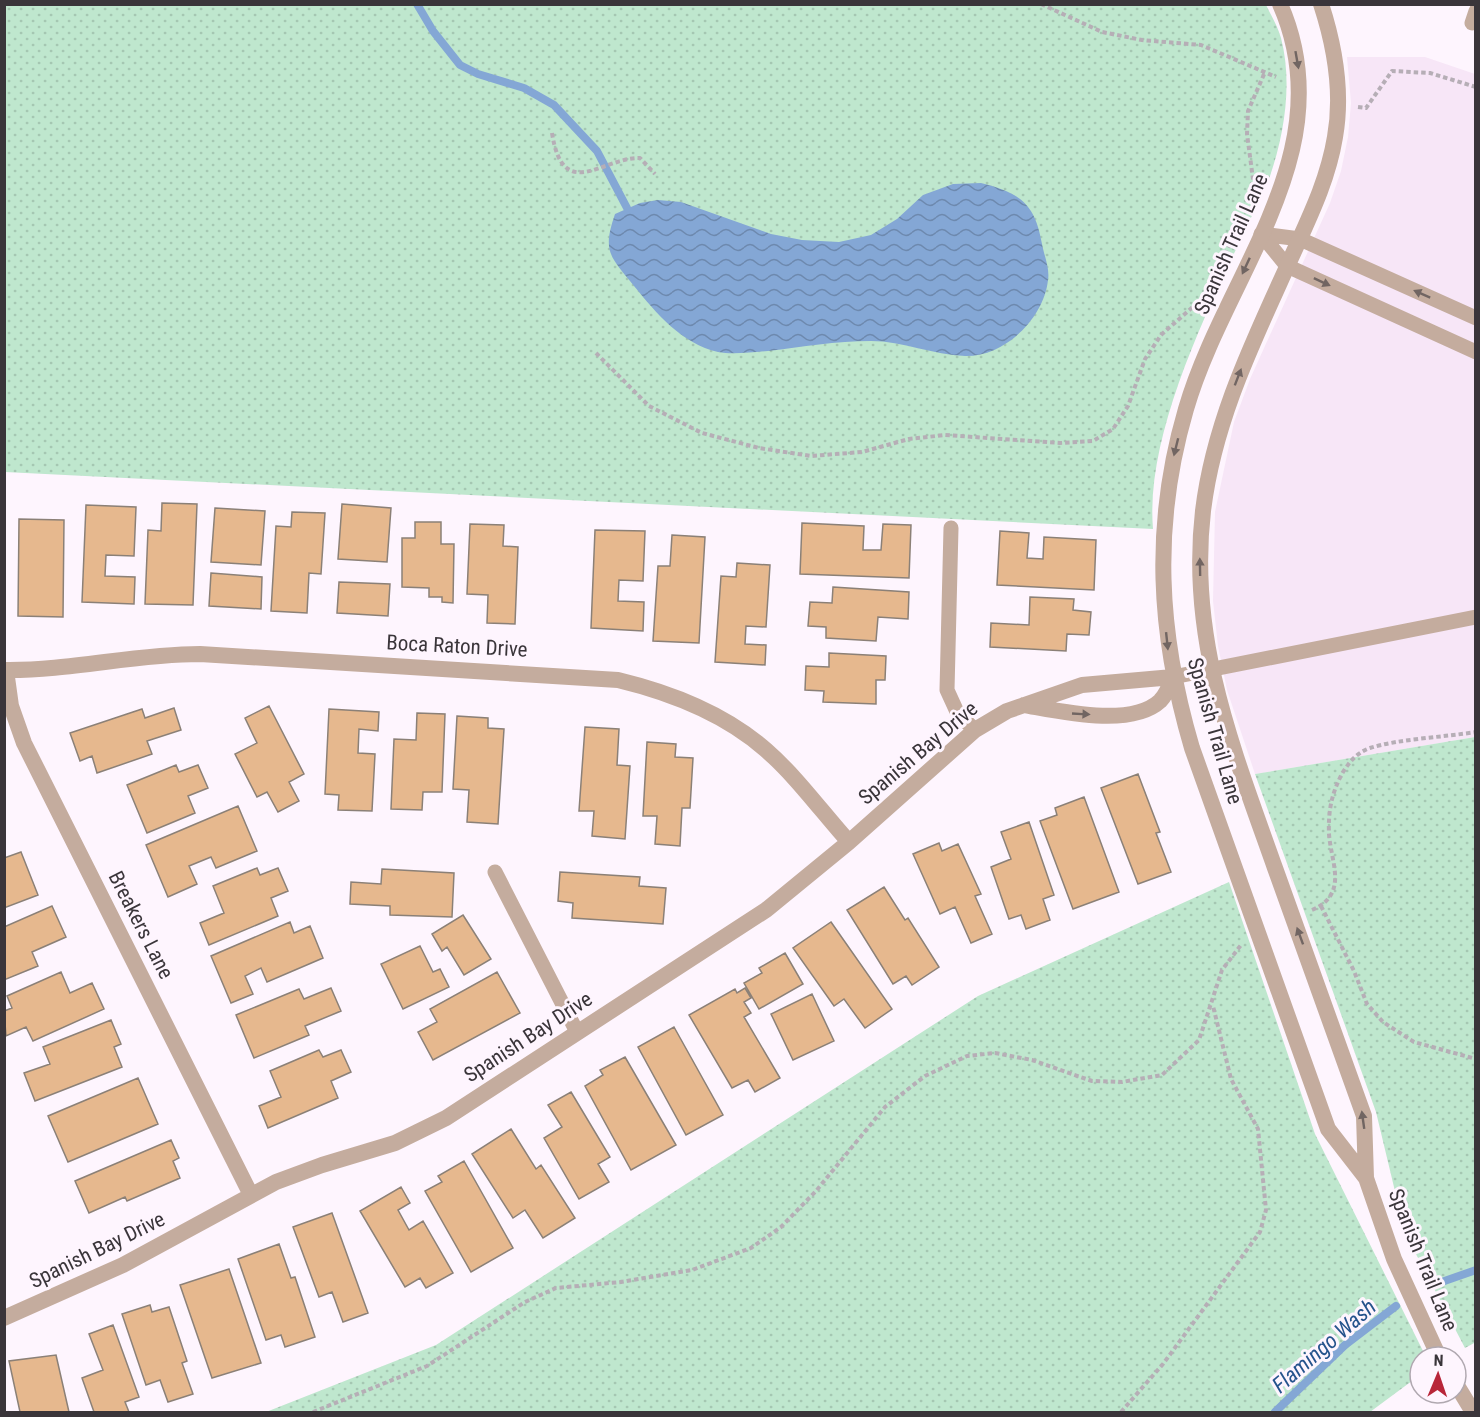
<svg xmlns="http://www.w3.org/2000/svg" width="1480" height="1417" font-family="'Roboto Condensed',sans-serif">
  <defs>
    <pattern id="grass-dots" width="8" height="8" patternUnits="userSpaceOnUse" patternTransform="scale(1.5)"><rect width="8" height="8" fill="#bfe7ce"/><path d="M2 2h.1M6 6h.1" fill="none" stroke="#a5c7b2" stroke-width="1.8" stroke-linecap="round"/></pattern>
    <pattern id="water-waves" width="16" height="10" patternUnits="userSpaceOnUse" patternTransform="scale(1.5)"><rect width="16" height="10" fill="#84a7d5"/><path d="M0 5q4-4 8 0t8 0" fill="none" stroke="#6d89ae"/></pattern>
  </defs>
  <rect width="100%" height="100%" fill="#fef5fe"/>
  <!-- built -->
  <path fill="#f7e6f7" d="M1347 57H1425L1475 74V737L1255 774 1227 690 1218 646 1213 601 1215 512 1234 422 1250 379 1330 203 1341 171 1348 137 1351 103Z"/>
  <!-- grass -->
  <path fill="url(#grass-dots)" d="M4 5H1266C1271 15 1278 27 1281 38 1293 84 1284 136 1269 179 1225 277 1144 421 1153 529L5 472Z
    M1475 737 1476 1342 1465 1348 1405 1233 1376 1112 1255 774Z
    M1229 882 1315 1134 1426 1357H1420V1375L1370 1412H266L436 1345 978 996Z"/>
  <!-- water -->
  <path fill="url(#water-waves)" d="M981 183C1020 193 1035 203 1042 244 1044 255 1050 269 1048 280 1044 318 1005 357 965 356 933 355 903 341 871 341 836 341 802 347 768 351 752 352 733 355 718 352 682 344 656 313 634 286 610 256 602 252 615 214L640 203 658 200 681 202 771 234 802 240 839 242 871 235 897 219 923 195 953 184Z"/>
  <g fill="none" stroke-linecap="round" stroke-linejoin="round">
    <!-- stream -->
    <path stroke="#84a7d5" stroke-width="8" d="M417 4 433 31 460 65 478 74 524 88 554 105 597 151 627 208
      M1433 1285 1476 1270
      M1275 1412 1345 1345 1396 1306"/>
  </g>
  <!-- building -->
  <path fill="#e6b88e" stroke="#8b8077" stroke-width="1.5" d="M162 503 197 504 193 605 145 604 148 530 161 531Z
    M342 504 391 508 387 562 338 559Z
    M86 505 136 507 134 556 106 555 105 576 135 577 134 604 82 602Z
    M215 508 265 511 261 565 211 562Z
    M292 512 325 513 321 574 309 573 307 613 271 611 276 526 291 527Z
    M19 519 64 520 63 617 18 616Z
    M415 522H441V544H454L453 603 442 602V597H429V588L402 587V538H415Z
    M802 523 864 526 863 550H881L883 524 911 525 909 578 800 574Z
    M470 524 504 525 503 546 518 547 515 624 487 623 488 595 467 594Z
    M595 530 645 531 643 581 619 580 618 601 644 602 643 631 591 628Z
    M1000 531 1029 533 1027 558 1043 559 1044 537 1096 540 1094 590 997 585Z
    M672 535 705 537 699 643 653 641 658 566H670Z
    M737 563 770 565 766 627 746 626 745 644 766 645 765 665 715 662 721 576 736 577Z
    M211 573 262 577 261 609 209 606Z
    M339 582 390 584 388 616 337 613Z
    M833 587 909 592 908 619 878 617 876 641 826 638V627L808 626 810 602 832 603Z
    M1030 597 1074 599 1073 610 1091 612 1089 635 1067 634 1066 651 990 647 991 623 1029 625Z
    M829 653 886 656 885 680H876V704L823 702 824 691 805 690 806 666 829 667Z
    M269 706 304 774 289 782 299 801 278 812 267 792 257 797 235 754 257 743 245 718Z
    M174 708 181 730 147 741 152 754 97 773 92 756 80 761 70 733 142 709 145 718Z
    M329 709 379 712 378 731 359 729 358 753 375 754 372 811 338 810 339 795 325 794Z
    M417 713 445 714 442 792H423L422 810 391 809 394 739 416 740Z
    M457 716 488 718V728L504 729 498 824 467 822 469 790 453 789Z
    M585 727 619 729 617 765 630 766 625 839 592 836 594 811H579Z
    M647 742 676 744 675 757 693 758 690 808H682L680 846 655 844 657 816H643Z
    M176 765 179 772 198 765 208 788 188 796 195 813 147 833 127 785Z
    M1138 774 1160 832 1156 833 1171 872 1138 884 1101 788Z
    M1084 797 1119 892 1073 909 1040 821 1057 815 1055 808Z
    M238 806 257 851 216 868 211 857 189 866 197 884 168 897 146 845Z
    M1029 822 1054 895 1043 899 1050 920 1026 929 1021 915 1009 919 991 867 1011 859 1001 832Z
    M939 843 942 851 958 844 981 894 975 896 992 934 971 943 955 907 940 914 913 854Z
    M21 852 38 895 4 908V858Z
    M257 868 260 875 278 868 288 891 271 898 278 916 209 945 200 923 224 913 213 886Z
    M382 869 454 873 452 917 390 915V906L350 904 351 882 381 884Z
    M560 872 640 877 639 886 666 888 663 924 572 918 573 903 558 901Z
    M884 887 905 920 908 918 939 967 912 985 906 976 893 984 847 910Z
    M52 906 66 937 32 952 38 966 4 980V927Z
    M463 915 491 959 464 975 447 947 442 951 432 934Z
    M290 922 294 933 310 926 323 958 267 982 261 968 245 976 253 994 231 1003 211 956Z
    M831 922 892 1009 865 1028 844 999 834 1006 793 948Z
    M420 946 433 972 440 969 449 987 403 1009 381 964Z
    M785 953 803 984 759 1009 744 983 762 973 759 968Z
    M61 972 70 993 92 983 104 1009 33 1041 26 1027 6 1036 4 1011 12 1008 7 996Z
    M497 972 520 1013 433 1060 418 1032 437 1022 430 1009Z
    M331 988 341 1011 305 1026 309 1035 254 1058 236 1015 299 989 304 999Z
    M745 988 751 998 744 1002 751 1013 744 1017 780 1078 755 1092 748 1080 732 1088 689 1015 735 989 737 993Z
    M812 994 834 1041 793 1060 771 1014Z
    M111 1020 121 1044 114 1047 122 1067 35 1101 24 1073 50 1064 43 1047Z
    M674 1027 723 1115 686 1135 638 1047Z
    M319 1050 323 1057 341 1050 351 1072 331 1081 338 1098 268 1128 259 1106 281 1097 270 1071Z
    M625 1057 676 1145 631 1170 585 1086 603 1075 600 1070Z
    M138 1078 158 1124 68 1162 48 1116Z
    M571 1092 610 1157 598 1164 609 1182 579 1199 544 1138 562 1127 548 1105Z
    M511 1129 536 1169 541 1165 575 1218 543 1238 525 1210 513 1218 472 1154Z
    M171 1140 179 1158 173 1161 180 1178 127 1201 125 1197 89 1213 75 1181Z
    M464 1161 513 1248 471 1272 425 1191 442 1182 438 1176Z
    M401 1187 410 1203 398 1210 409 1230 423 1221 453 1273 426 1288 420 1278 405 1287 360 1211Z
    M332 1213 368 1313 343 1322 332 1292 319 1297 293 1227Z
    M279 1244 291 1278 295 1277 315 1337 285 1347 281 1335 266 1340 238 1259Z
    M229 1269 261 1363 212 1378 180 1285Z
    M150 1305 152 1312 169 1307 187 1361 182 1363 193 1394 168 1402 160 1380 146 1385 122 1314Z
    M113 1325 139 1397 125 1402 129 1412H94L82 1378 103 1370 89 1334Z
    M56 1355 69 1412H20L9 1361Z"/>
  <g fill="none" stroke-linecap="round" stroke-linejoin="round">
    <!-- path -->
    <path stroke="#b6aeb6" stroke-width="4" stroke-dasharray="4.5 3" stroke-linecap="butt" d="M1041 4 1102 32 1142 40 1201 45 1276 77
      M1358 107 1366 108 1392 71 1430 73 1476 87
      M552 133C563 204 603 157 640 158L655 174
      M1249 202 1253 179 1247 134 1248 111 1265 72
      M596 353 649 406 702 433 759 448 811 456 862 452 909 439 945 435 1060 443 1093 441 1113 429 1128 406 1145 359 1161 335 1204 297 1233 238
      M1321 906 1354 971 1367 1004 1383 1022 1414 1042 1476 1059
      M1312 910C1349 894 1331 863 1329 834 1328 810 1332 792 1343 772 1350 761 1358 752 1370 748 1398 739 1445 737 1476 732
      M313 1412 427 1366 525 1302 556 1288 621 1282 692 1270 751 1248 781 1227 816 1191 885 1107 925 1076 967 1056 995 1053 1032 1060 1092 1081 1122 1082 1162 1075 1199 1040 1222 970 1241 945
      M1121 1412 1163 1364 1260 1232 1266 1210 1258 1129 1231 1079 1213 1006"/>
    <!-- service -->
    <path stroke="#c4ac9e" stroke-width="15" d="M1472 23 1476 11
      M1261 234 1287 266 1476 352
      M1261 234 1300 239 1476 318
      M951 528 947 690 958 714 975 730
      M1173 677 1476 617
      M495 872 577 1032"/>
    <!-- minor -->
    <path stroke="#c4ac9e" stroke-width="16" d="M1280 4C1345 151 1225 274 1186 409 1152 525 1158 633 1192 748L1328 1129 1366 1178
      M1321 4C1335 47 1343 92 1335 137 1328 180 1309 218 1291 258 1254 340 1214 420 1203 511 1188 640 1233 749 1275 868 1305 951 1334 1034 1364 1116L1366 1178 1394 1259 1439 1357
      M4 670C70 671 134 654 200 654L618 680C672 693 724 713 766 750 796 776 822 812 849 842
      M6 670 11 706 24 743 251 1195
      M4 1318 123 1265 276 1182 322 1165 395 1143 446 1118 766 910 849 842 975 730 1007 711 1082 685 1173 677C1170 685 1167 694 1160 701 1131 728 1059 711 1024 705
      M1456 1384 1473 1412"/>
  </g>
  <!-- one-way arrows -->
  <defs><path id="oneway-solid" d="M-6-.8H1V-3.2L6.5 0L1 3.2V.8H-6Z" transform="scale(1.5)"/></defs>
  <g fill="#716562">
    <use href="#oneway-solid" transform="translate(1297 60) rotate(80)"/>
    <use href="#oneway-solid" transform="translate(1246 266) rotate(115)"/>
    <use href="#oneway-solid" transform="translate(1322 282) rotate(25)"/>
    <use href="#oneway-solid" transform="translate(1422 294) rotate(-156)"/>
    <use href="#oneway-solid" transform="translate(1238 377) rotate(-69)"/>
    <use href="#oneway-solid" transform="translate(1176 447) rotate(104)"/>
    <use href="#oneway-solid" transform="translate(1200 567) rotate(-91)"/>
    <use href="#oneway-solid" transform="translate(1167 641) rotate(84)"/>
    <use href="#oneway-solid" transform="translate(1081 714) rotate(3)"/>
    <use href="#oneway-solid" transform="translate(1300 936) rotate(-110)"/>
    <use href="#oneway-solid" transform="translate(1363 1120) rotate(-98)"/>
  </g>
  <g text-anchor="middle" dominant-baseline="central" stroke-width="6" stroke-linejoin="round" paint-order="stroke">
    <!-- street labels -->
    <g font-size="21" fill="#3a353a" stroke="#fef5fe">
      <text transform="translate(1231 244) rotate(-66)">Spanish Trail Lane</text>
      <text transform="translate(457 646) rotate(3)">Boca Raton Drive</text>
      <text transform="translate(1215 731) rotate(74)">Spanish Trail Lane</text>
      <text transform="translate(918 753) rotate(-40)">Spanish Bay Drive</text>
      <text transform="translate(141 925) rotate(63)">Breakers Lane</text>
      <text transform="translate(528 1037) rotate(-33)">Spanish Bay Drive</text>
      <text transform="translate(97 1250) rotate(-26)">Spanish Bay Drive</text>
      <text transform="translate(1423 1260) rotate(68)">Spanish Trail Lane</text>
    </g>
    <!-- water labels -->
    <g font-size="22" font-style="italic" fill="#25538c" stroke="#fef5fe">
      <text transform="translate(1324 1346) rotate(-41)">Flamingo Wash</text>
    </g>
  </g>
  <!-- border -->
  <rect width="1480" height="1417" fill="none" stroke="#3a353a" stroke-width="12"/>
  <!-- north arrow -->
  <g transform="translate(1438 1375) rotate(2)"><circle r="28" fill="#fef5fe" stroke="#b0a8b0" stroke-width="1.5"/>
  <path d="M0-4.5L10 22L0 15L-10 22Z" fill="#b82639"/>
  <text y="-9" font-size="16" font-weight="bold" text-anchor="middle" fill="#3a353a">N</text>
  </g>
</svg>
